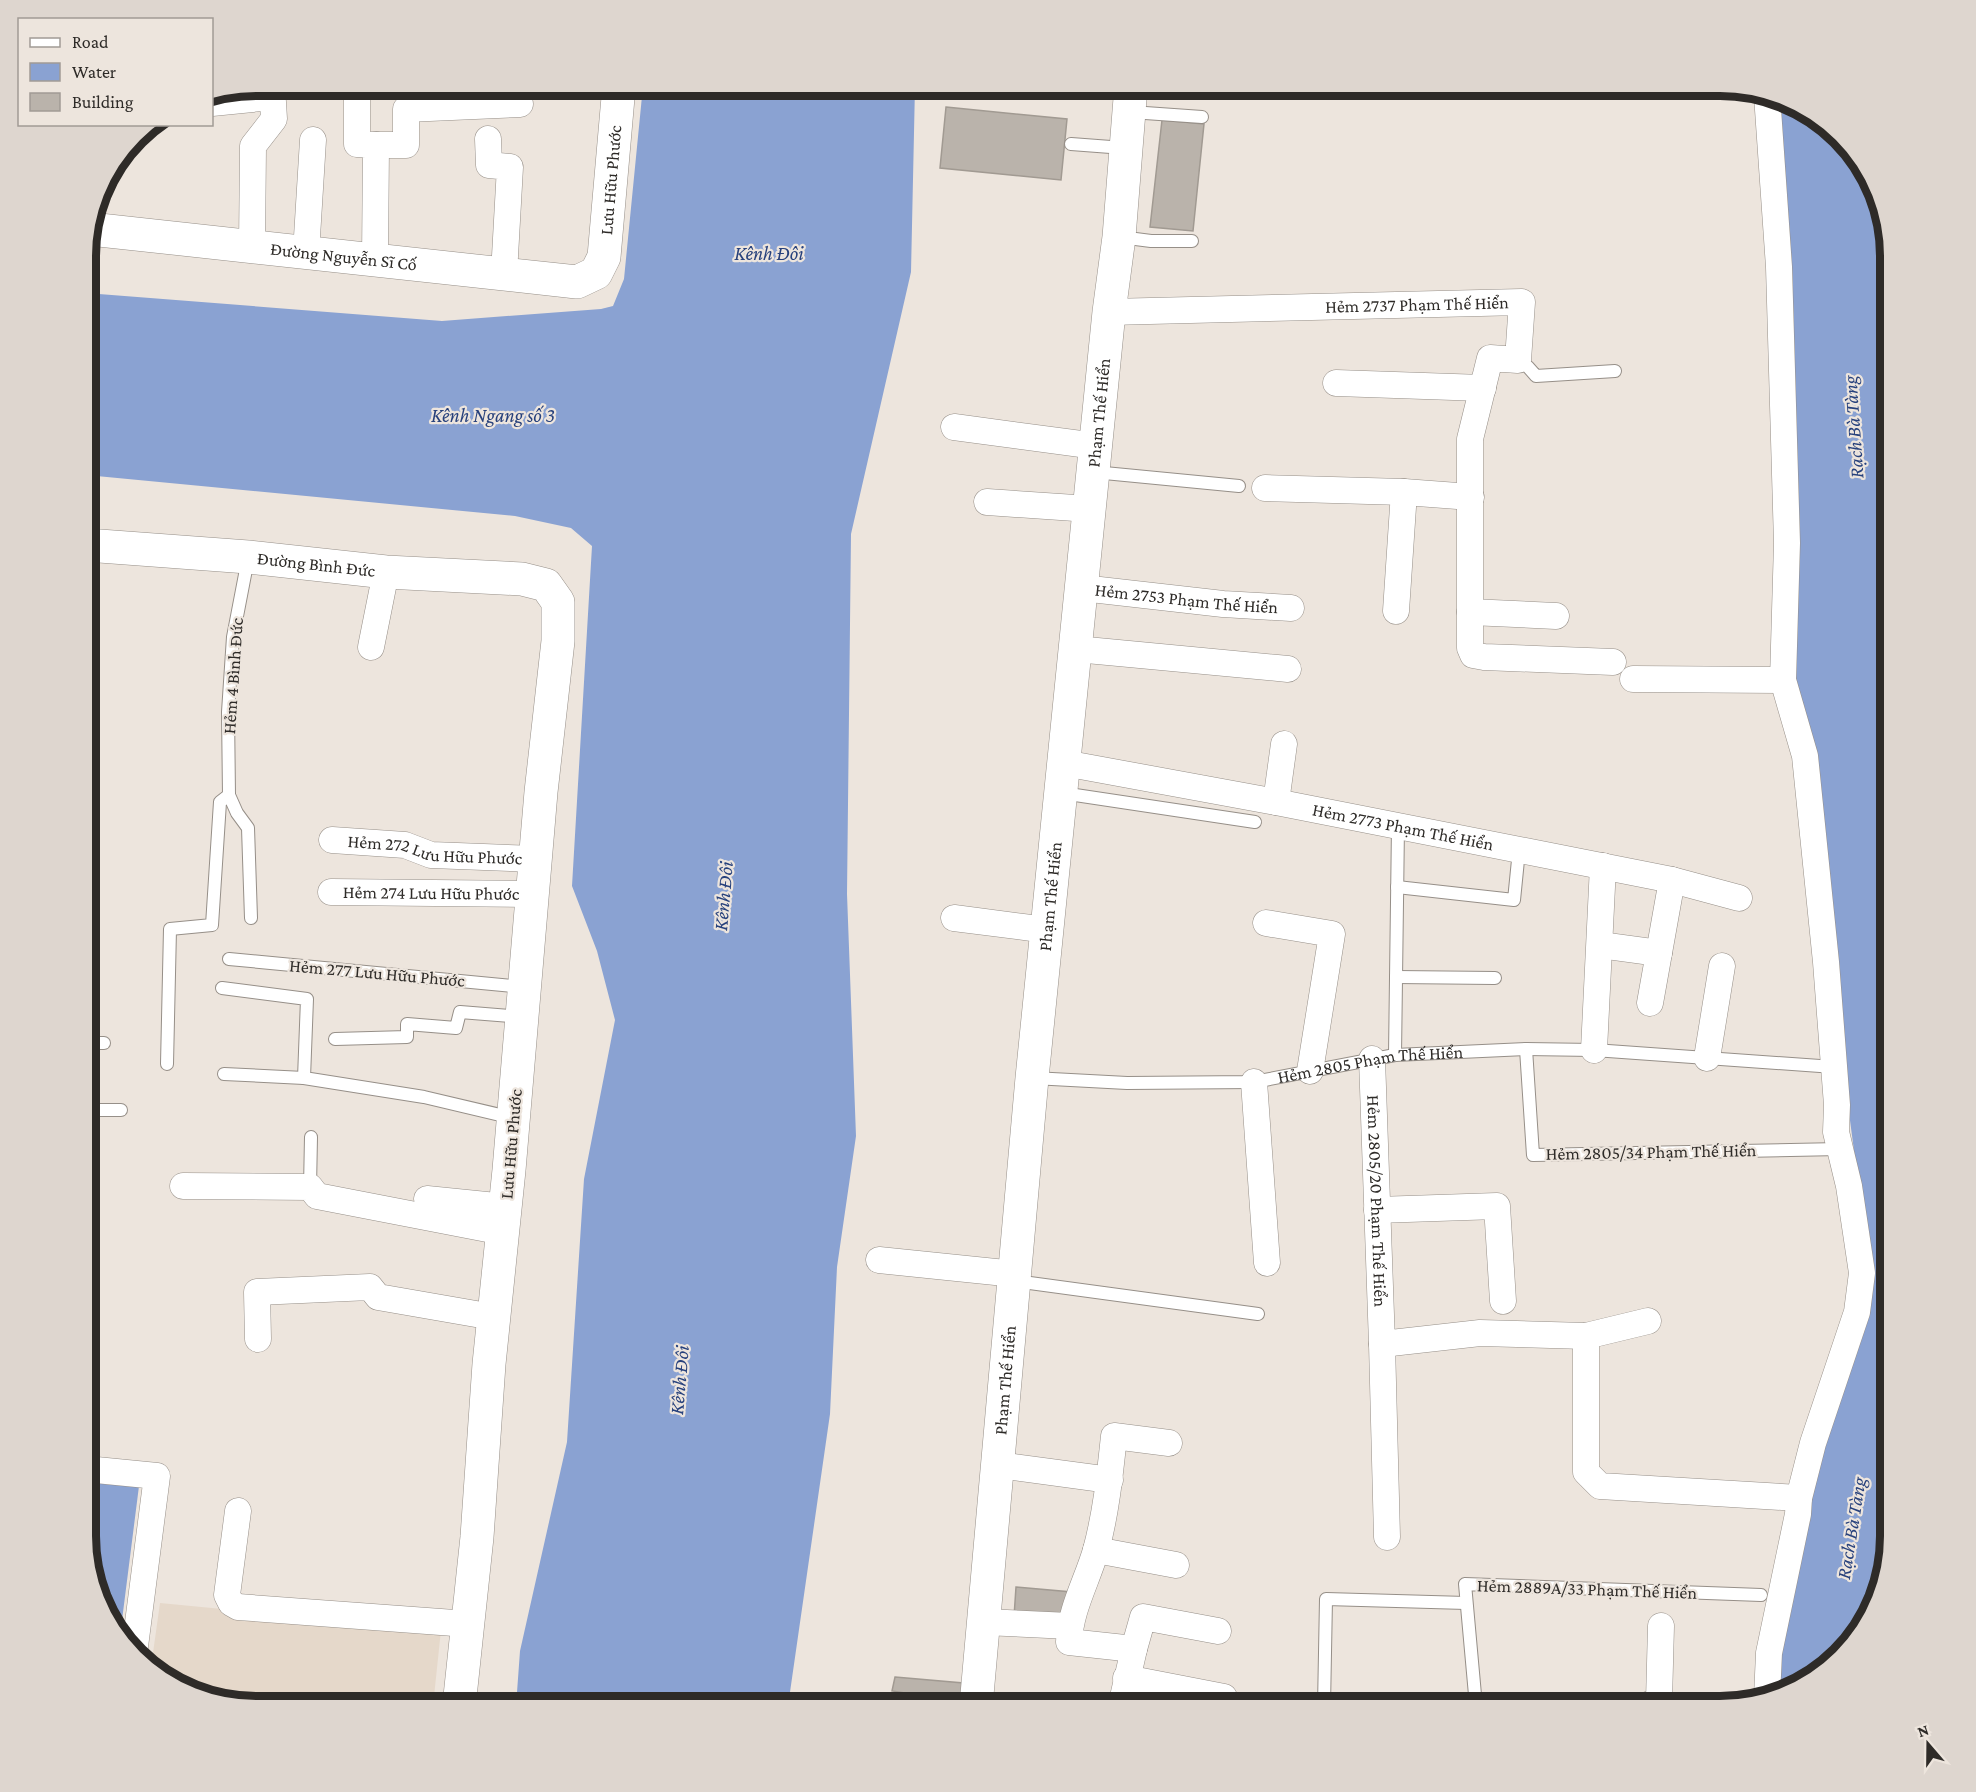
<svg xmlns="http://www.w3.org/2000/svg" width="1976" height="1792" font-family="'Crimson Pro',serif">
  <rect width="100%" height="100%" fill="#ede5dd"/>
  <!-- built -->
  <path fill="#e5d8ca" d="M160 1603 441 1630 433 1706H256L190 1693 151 1667Z"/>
  <!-- water -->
  <path fill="#8aa2d2" d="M643 86H915L911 272 851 534 847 894 856 1136 837 1267 830 1414 788 1706H516L520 1651 567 1442 584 1179 615 1020 597 951 572 886 592 546 571 528 515 516 86 475V293L442 321 601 309 613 306 624 279Z
    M1780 97 1786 99 1840 135 1877 190 1890 256V1547L1877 1602 1841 1656 1786 1693 1775 1695 1790 1571 1830 1417 1857 1351 1855 1158 1790 668Z
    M86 1483 139 1486 120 1636 103 1611 86 1547Z"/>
  <!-- building -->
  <path fill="#bab3ab" stroke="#a19a92" stroke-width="1.5" d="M946 107 1067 119 1061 180 940 168Z
    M1162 120 1204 124 1193 231 1150 227Z
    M1016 1587 1072 1592 1069 1623 1014 1617Z
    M895 1677 975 1684 976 1704 892 1691Z"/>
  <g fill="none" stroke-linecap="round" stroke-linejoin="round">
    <defs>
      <g id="lane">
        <path d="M1131 112 1202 117"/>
        <path d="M1071 144 1124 148"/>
        <path d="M1120 237 1151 241H1192"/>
        <path d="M1518 360 1528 367 1536 376 1615 371"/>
        <path d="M1094 472 1239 486"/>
        <path d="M1062 793 1255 822"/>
        <path d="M229 795 237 813 248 828 251 918"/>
        <path d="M1397 887 1514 900 1519 850"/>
        <path d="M229 959 524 987"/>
        <path d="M1396 977 1495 978"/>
        <path d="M222 988 307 999 304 1078 424 1097 513 1118"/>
        <path d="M335 1039 407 1037V1024L456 1028 460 1012 521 1017"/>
        <path d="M86 1043H104"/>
        <path d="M1526 1049 1533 1155 1840 1149"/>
        <path d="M1395 1055 1398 826"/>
        <path d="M167 1064 170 929 212 925 220 802 229 795 228 712 233 637 248 559"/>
        <path d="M224 1074 304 1078"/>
        <path id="s1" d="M1033 1078 1127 1083 1254 1082 1395 1055 1526 1049 1594 1050 1834 1067"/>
        <path d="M86 1110H121"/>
        <path d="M310 1187 311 1137"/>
        <path d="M1015 1281 1258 1314"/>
        <path d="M1324 1706 1326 1599 1466 1603"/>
        <path d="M1476 1706 1465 1584 1761 1595"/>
      </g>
      <g id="street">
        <path d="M357 86V144L376 145 375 260"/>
        <path d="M212 103 272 97"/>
        <path d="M488 139 489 165 510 167 504 274"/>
        <path d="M376 145H406V109L520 104"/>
        <path d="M252 247 253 146 274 119 272 86"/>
        <path d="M306 253 313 140"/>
        <path id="s2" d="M1109 312 1522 302 1518 360 1490 358 1470 439V648L1473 655 1484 657 1613 662"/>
        <path d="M1336 383 1483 388"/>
        <path d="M954 427 1096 446"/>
        <path d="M1265 488 1404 492 1471 497"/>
        <path d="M987 502 1090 509"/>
        <path id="s3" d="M1082 588 1223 604 1291 608"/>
        <path d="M1396 611 1404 492"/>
        <path d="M1470 612 1556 616"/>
        <path d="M371 647 386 572"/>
        <path d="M1076 649 1288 669"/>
        <path d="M1633 679 1783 680"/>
        <path id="s4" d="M1064 763 1276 802 1672 880 1739 898"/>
        <path d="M1276 802 1284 744"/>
        <path id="s5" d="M332 840 405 845 431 855 536 859"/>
        <path id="s6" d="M331 892 532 894"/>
        <path d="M954 918 1047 930"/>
        <path d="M1266 923 1332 934 1310 1071"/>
        <path d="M1600 945 1659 953"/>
        <path d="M1650 1003 1672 880"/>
        <path d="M1594 1050 1603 866"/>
        <path d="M1707 1058 1722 966"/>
        <path id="s7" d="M1372 1059 1382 1344 1480 1333 1586 1336 1648 1321"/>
        <path d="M1254 1082 1267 1263"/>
        <path d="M183 1186 310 1187 317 1196 503 1232"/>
        <path d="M427 1199 506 1207"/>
        <path d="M1377 1210 1497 1206 1503 1301"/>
        <path d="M879 1260 1015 1274"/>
        <path d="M1586 1336V1472L1600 1486 1799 1498"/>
        <path d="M258 1339 257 1292 370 1287 378 1297 493 1317"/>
        <path d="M1382 1344 1387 1537"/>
        <path d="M998 1465 1110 1480"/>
        <path d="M86 1469 157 1476 134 1654"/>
        <path d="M238 1511 227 1595 231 1603 238 1607 468 1624"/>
        <path d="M1096 1550 1176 1565"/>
        <path d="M984 1622 1070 1626"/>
        <path d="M1134 1649 1143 1617 1218 1631"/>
        <path d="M1126 1678 1224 1697"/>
        <path d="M1767 1697 1769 1653 1798 1514 1799 1498 1813 1443 1857 1312 1862 1273 1849 1186 1836 1132 1837 1105 1826 962 1805 756 1783 680 1787 543 1779 267 1767 95"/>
        <path d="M1121 1706 1134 1649 1069 1642C1070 1610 1087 1581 1096 1550 1106 1513 1110 1474 1114 1436L1169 1443"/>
        <path d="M1644 1706 1659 1701 1661 1626"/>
      </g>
      <g id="secondary">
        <path id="s8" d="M90 229 577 282 596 273 604 257 619 86"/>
        <path id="s9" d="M86 545 248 557 386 572 522 579 546 585 558 602V641L541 792 509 1170 489 1364 477 1537 459 1706"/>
        <path id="s10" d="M976 1706 1032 1078 1109 312 1119 237 1131 86"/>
      </g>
    </defs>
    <!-- lane casing -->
    <use href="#lane" stroke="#968f88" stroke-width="14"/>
    <!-- street casing -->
    <use href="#street" stroke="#968f88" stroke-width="27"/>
    <!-- secondary casing -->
    <use href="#secondary" stroke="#968f88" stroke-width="34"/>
    <!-- lane -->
    <use href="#lane" stroke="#fff" stroke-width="12"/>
    <!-- street -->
    <use href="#street" stroke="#fff" stroke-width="26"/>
    <!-- secondary -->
    <use href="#secondary" stroke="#fff" stroke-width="33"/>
  </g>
  <g text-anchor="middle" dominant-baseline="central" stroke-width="4.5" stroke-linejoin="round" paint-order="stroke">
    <!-- street labels -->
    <g font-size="18" fill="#2e2b28" stroke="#ede5dd">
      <text stroke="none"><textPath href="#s8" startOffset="606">Lưu Hữu Phước</textPath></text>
      <text stroke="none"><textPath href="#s8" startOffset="255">Đường Nguyễn Sĩ Cố</textPath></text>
      <text stroke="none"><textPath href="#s2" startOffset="308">Hẻm 2737 Phạm Thế Hiển</textPath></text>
      <text stroke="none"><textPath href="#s10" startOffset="1299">Phạm Thế Hiển</textPath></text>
      <text stroke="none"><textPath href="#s9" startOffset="231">Đường Bình Đức</textPath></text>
      <text stroke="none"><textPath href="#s3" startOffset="105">Hẻm 2753 Phạm Thế Hiển</textPath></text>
      <text transform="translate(233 676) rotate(-86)">Hẻm 4 Bình Đức</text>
      <text stroke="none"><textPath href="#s4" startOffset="345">Hẻm 2773 Phạm Thế Hiển</textPath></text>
      <text stroke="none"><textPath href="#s5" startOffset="104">Hẻm 272 Lưu Hữu Phước</textPath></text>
      <text stroke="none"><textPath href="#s6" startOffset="100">Hẻm 274 Lưu Hữu Phước</textPath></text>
      <text stroke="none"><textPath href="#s10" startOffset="813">Phạm Thế Hiển</textPath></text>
      <text transform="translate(377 973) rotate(5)">Hẻm 277 Lưu Hữu Phước</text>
      <text stroke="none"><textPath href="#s1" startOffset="339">Hẻm 2805 Phạm Thế Hiển</textPath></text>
      <text transform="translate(511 1144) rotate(-85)">Lưu Hữu Phước</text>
      <text transform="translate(1651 1152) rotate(-1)">Hẻm 2805/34 Phạm Thế Hiển</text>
      <text stroke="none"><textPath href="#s7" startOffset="142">Hẻm 2805/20 Phạm Thế Hiển</textPath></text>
      <text stroke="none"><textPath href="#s10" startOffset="327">Phạm Thế Hiển</textPath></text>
      <text transform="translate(1587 1589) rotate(2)">Hẻm 2889A/33 Phạm Thế Hiển</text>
    </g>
    <!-- water labels -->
    <g font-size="20" font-style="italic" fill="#27417c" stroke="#ede5dd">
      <text x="769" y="253">Kênh Đôi</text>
      <text x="493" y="415">Kênh Ngang số 3</text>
      <text transform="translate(1853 427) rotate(-94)">Rạch Bà Tàng</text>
      <text transform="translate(723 896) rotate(-85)">Kênh Đôi</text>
      <text transform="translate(679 1380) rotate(-85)">Kênh Đôi</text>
      <text transform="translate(1851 1528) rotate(-81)">Rạch Bà Tàng</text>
    </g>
  </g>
  <!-- crop -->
  <path d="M0 0H1976V1792H0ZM256 96H1720A160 160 0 0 1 1880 256V1536A160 160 0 0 1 1720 1696H256A160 160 0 0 1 96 1536V256A160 160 0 0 1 256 96Z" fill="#ded6cf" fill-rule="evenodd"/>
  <path fill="none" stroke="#2e2b28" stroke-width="8" d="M256 96H1720A160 160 0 0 1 1880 256V1536A160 160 0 0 1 1720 1696H256A160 160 0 0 1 96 1536V256A160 160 0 0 1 256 96Z"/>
  <!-- legend -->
  <rect x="18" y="18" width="195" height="108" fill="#ede5dd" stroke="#a19b95" stroke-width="1.5"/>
  <rect x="30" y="38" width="30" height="9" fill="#ffffff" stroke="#a19b95" stroke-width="1.5"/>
  <text x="72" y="48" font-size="18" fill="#2e2b28">Road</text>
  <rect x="30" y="63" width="30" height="18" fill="#8aa2d2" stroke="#a19b95" stroke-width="1.5"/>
  <text x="72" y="78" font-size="18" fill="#2e2b28">Water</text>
  <rect x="30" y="93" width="30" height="18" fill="#bab3ab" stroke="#a19b95" stroke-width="1.5"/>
  <text x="72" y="108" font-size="18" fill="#2e2b28">Building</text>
  <!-- north arrow -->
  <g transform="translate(1928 1744) rotate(340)" stroke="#ede5dd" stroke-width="4.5" paint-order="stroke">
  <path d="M0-4.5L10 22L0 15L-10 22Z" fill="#2e2b28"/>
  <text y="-9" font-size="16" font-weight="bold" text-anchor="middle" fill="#2e2b28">N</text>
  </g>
</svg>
